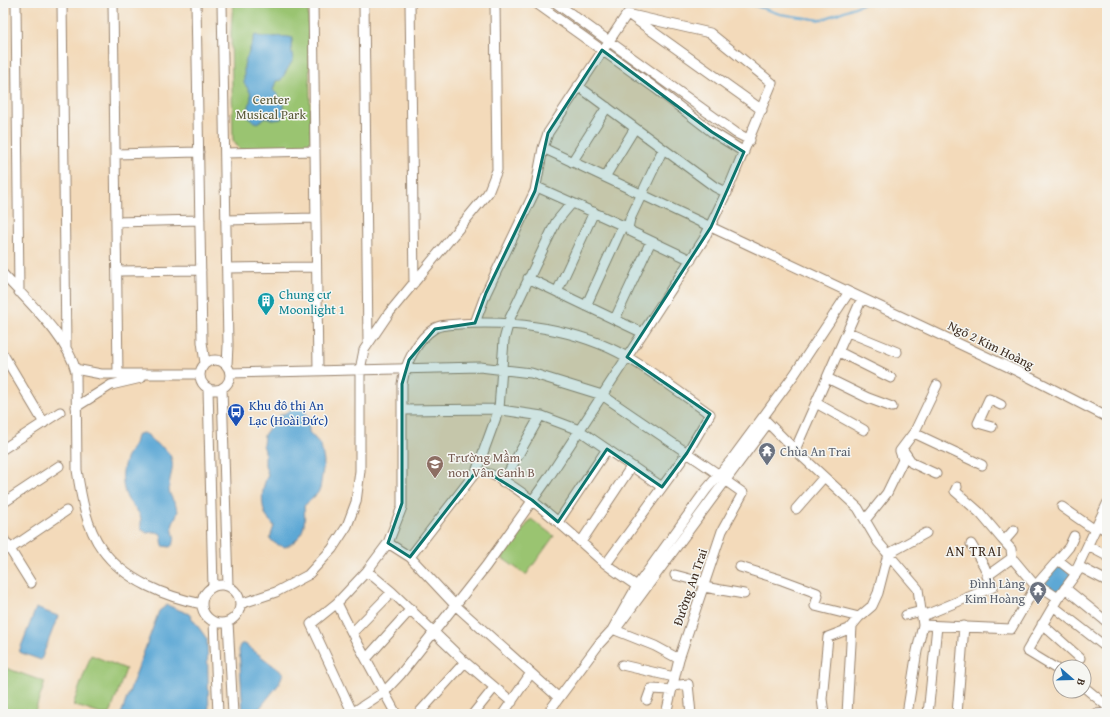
<svg xmlns="http://www.w3.org/2000/svg" width="1110" height="717" font-family="'Gentium Book Plus',serif">
  <rect width="100%" height="100%" fill="#f6f6f2"/>
  <filter id="ink" filterUnits="userSpaceOnUse"><feTurbulence type="fractalNoise" baseFrequency=".025" numOctaves="2"/><feDisplacementMap in="SourceGraphic" scale="8" xChannelSelector="R" yChannelSelector="G"/><feConvolveMatrix kernelMatrix="1 2 1 2 8 2 1 2 1" color-interpolation-filters="sRGB"/></filter>
  <filter id="wash" filterUnits="userSpaceOnUse"><feTurbulence type="fractalNoise" baseFrequency=".012" numOctaves="4" result="noise"/><feDisplacementMap in="SourceGraphic" scale="16" xChannelSelector="R" yChannelSelector="G"/><feGaussianBlur stdDeviation="0.9" result="paint"/><feColorMatrix in="noise" values="0 0 0 0 0 0 0 0 0 0 0 0 0 0 0 0 0 1.4 0 .05"/><feComposite in="paint" operator="in"/></filter>
  <g filter="url(#wash)">
    <rect width="100%" height="100%" fill="#f3daba"/>
    <!-- green -->
    <path fill="#9ac471" stroke="#6a7748" d="M233 3H308L311 141 304 149 240 150 233 140 231 32Z
      M531 519 554 536 526 575 502 558Z
      M91 655 126 669 110 714H101L73 705Z
      M3 667 45 682 34 714H3Z"/>
    <!-- water -->
    <path fill="#5da8d5" stroke="#4c697a" d="M255 35C268 40 280 34 293 38L291 45 293 60 281 80 276 81 273 90 284 102V113L281 119 274 120 266 117 257 123 247 117 251 97 250 92 244 83V65Z
      M297 407 304 409 308 417 309 432 321 445 324 462 320 489 317 494 304 506C306 525 304 539 285 547 279 545 273 544 270 538L274 526C272 522 268 520 266 516 260 503 262 486 268 475L265 465V451L263 445 264 435 277 417Z
      M143 433 148 435C153 445 164 445 170 455 176 467 169 476 169 488 169 497 176 503 178 511 177 516 174 519 173 523 170 532 180 540 170 547L163 546 161 534C156 531 153 532 147 533L141 529C141 526 141 522 141 519 140 511 131 506 127 498 119 479 122 461 134 445 136 442 136 438 138 434Z
      M1057 562 1072 575 1057 595 1040 582Z
      M167 605 189 614 207 639 209 714H121L159 611Z
      M36 608 58 616 41 660 19 652Z
      M241 644H245L283 673 279 684 255 714H243L239 647Z"/>
    <g fill="none" stroke-linecap="round" stroke-linejoin="round">
      <!-- stream -->
      <path stroke="#5da8d5" stroke-width="2" d="M747 3 780 14 821 20 865 3"/>
    </g>
  </g>
  <g filter="url(#ink)">
    <g fill="none" stroke-linecap="round" stroke-linejoin="round">
      <defs>
        <path id="minor" d="M16 3 19 292
          M62 3 66 347
          M113 3 118 374
          M196 3 202 342 205 363
          M222 3 228 345 227 365
          M313 3 318 370
          M364 3 368 343
          M410 3 414 283
          M536 3 655 88 712 132 744 152
          M556 3 736 133 750 140
          M631 16 762 110
          M578 86 715 187 727 193
          M543 148 1019 372 1107 417
          M663 149 630 219 628 228 632 232 691 260
          M225 153 315 151
          M115 154 199 152
          M572 162 607 107
          M605 177 635 128
          M537 187 575 204
          M226 220 315 218
          M116 222 200 220
          M227 268 316 267
          M117 271 201 270
          M3 274C27 301 68 337 76 372L77 470C81 496 86 527 102 549 124 580 166 597 202 604
          M528 278 643 333
          M557 292 594 212
          M586 306 623 225
          M615 319 651 241
          M848 332 897 352
          M839 352 891 378
          M3 354 44 423
          M200 375a15 15 0 1 1 30 0a15 15 0 1 1-30 0Z
          M75 369 101 374H200
          M230 373 480 367 531 373 602 395 718 474
          M827 378 868 398 892 407
          M208 388 213 587
          M222 388 228 586
          M816 403 864 430
          M76 407 111 385 141 378
          M403 410 495 409 542 416 579 430 662 487
          M763 418 795 450 858 508 878 542 918 589 923 625 1011 629 1037 584 1058 598
          M992 427 978 423 989 399 1001 405
          M914 433 982 465
          M3 449 60 412
          M795 450 862 298
          M903 450 912 463 936 474
          M476 472C502 466 581 543 602 561 613 570 625 578 637 586
          M503 482 540 416
          M957 487 955 491 980 513 1002 539H1006L1014 530
          M3 503 59 466
          M1062 507 1095 530
          M796 509 824 477
          M866 519 887 493 903 460 900 451 915 431 937 385
          M558 522 607 449
          M1097 525 1107 531
          M3 538 31 583
          M1002 539 1011 549 1012 558
          M581 542 631 467
          M388 543 410 557 476 472 499 409 504 340 510 318 556 222 571 204H575L628 228
          M1088 546 1107 556
          M10 549 66 511
          M410 557 455 605 559 698
          M1058 560 1069 547 1074 536
          M1078 566 1107 581
          M740 567 782 580 817 593 818 596 815 606 859 617 872 606 878 593 888 554 926 533
          M367 571 392 592
          M675 575 705 583
          M987 576 1012 558 1033 583 1037 584 1058 560 1076 574
          M202 604a19 19 0 1 1 38 0a19 19 0 1 1-38 0Z
          M704 587 744 594
          M1065 588 1107 622
          M337 603 352 633 396 714
          M240 604 276 592 308 575 332 549 347 526 356 502 360 471V370L364 350 389 313 488 193 497 170 495 3
          M1053 606 1107 648
          M906 615 922 611
          M923 616 993 587 984 566 971 544
          M214 622 218 714
          M228 622 233 714
          M1042 624 1080 658
          M352 633 392 592 465 662 512 702
          M366 659 411 609
          M679 659 655 646 615 630 768 423
          M622 665 674 677
          M1060 671 1027 651 1058 598 1078 571V566L1107 504
          M672 686 688 684 691 714
          M1084 687 1107 706
          M647 700 651 689 671 690
          M352 713 384 692 400 675 486 566 547 480 704 239 729 187 772 83 710 33 627 14 548 133 543 148 535 191 486 293 475 323
          M353 714 311 624 337 603 367 571 388 543 402 507V384C405 364 417 339 435 328 443 324 451 325 459 324 515 320 578 329 627 357 656 374 683 395 710 414L687 453 606 564
          M418 714 465 662
          M473 714 494 688
          M503 714 531 673
          M547 714 599 644 612 630 637 586 706 490 732 459 794 375 849 292
          M666 714 679 659 722 531 743 493 726 481
          M824 714 822 699 828 637 849 629 859 617
          M847 714 852 626
          M907 714 917 651 923 625
          M928 714 937 626
          M957 714 964 626
          M1095 714 1107 713"/>
      </defs>
      <!-- minor casing -->
      <use href="#minor" stroke="#97826c" stroke-width="11"/>
      <!-- minor -->
      <use href="#minor" stroke="#fff" stroke-width="9"/>
    </g>
  </g>
  <!-- marked area -->
  <path fill="#0f766e" fill-opacity="0.2" stroke="#0f766e" stroke-width="3" stroke-linejoin="round" d="M602 50 712 132 744 152 711 227 627 357 710 414 687 453 662 487 607 449 558 522 532 500 487 472H476L410 557 388 543 402 503V384L409 360 435 329 475 323 486 293 535 191 548 133Z"/>
  <!-- icons -->
  <defs>
    <symbol id="building-pin" viewBox="-11 -11 22 30"><path d="M0 17L-7.5 6A9.5 9.5 0 1 1 7.5 6Z" fill="#0f9aa8" stroke="#f6f6f2"/><path d="M-4-6H4V6H1V3H-1V6H-4ZM-2.5-4.3h1.7v1.8h-1.7ZM.8-4.3h1.7v1.8H.8ZM-2.5-1h1.7V.8h-1.7ZM.8-1h1.7V.8H.8Z" fill="#fff"/></symbol>
    <symbol id="bus-pin" viewBox="-11 -11 22 30"><path d="M0 17L-7.5 6A9.5 9.5 0 1 1 7.5 6Z" fill="#1a4fb4" stroke="#f6f6f2"/><path d="M-5-6H5V4H4V6H2V4H-2V6H-4V4H-5ZM-3.5-4V0h7V-4ZM-3.5 1.2v1.5H-2V1.2ZM2 1.2v1.5H3.5V1.2Z" fill="#fff"/></symbol>
    <symbol id="temple-pin" viewBox="-11 -11 22 30"><path d="M0 17L-7.5 6A9.5 9.5 0 1 1 7.5 6Z" fill="#6b7280" stroke="#f6f6f2"/><path d="M0-6L5-2H3V0L6.5 2.5H4V6H1.5V3h-3V6H-4V2.5H-6.5L-3 0V-2H-5Z" fill="#fff"/></symbol>
    <symbol id="school-pin" viewBox="-11 -11 22 30"><path d="M0 17L-7.5 6A9.5 9.5 0 1 1 7.5 6Z" fill="#8d6e63" stroke="#f6f6f2"/><path d="M0-5L7-2L0 1L-7-2ZM-4 1L0 2.5L4 1V4Q0 6-4 4Z" fill="#fff"/></symbol>
  </defs>
  <g fill-rule="evenodd">
    <use href="#building-pin" x="256" y="291" width="20" height="27"/>
    <use href="#bus-pin" x="226" y="402" width="20" height="27"/>
    <use href="#temple-pin" x="757" y="441" width="20" height="27"/>
    <use href="#school-pin" x="425" y="454" width="20" height="27"/>
    <use href="#temple-pin" x="1028" y="580" width="20" height="27"/>
  </g>
  <g text-anchor="middle" dominant-baseline="central" stroke-width="3" stroke-linejoin="round" paint-order="stroke">
    <!-- park labels -->
    <g font-size="13" fill="#585837" stroke="#f6f6f2">
      <text x="271" y="99">Center<tspan x="271" dy="15">Musical Park</tspan></text>
    </g>
    <!-- culture labels -->
    <g font-size="13" fill="#0d838f" stroke="#f6f6f2" text-anchor="start">
      <text x="279" y="294">Chung cư<tspan x="279" dy="15">Moonlight 1</tspan></text>
    </g>
    <!-- street labels -->
    <g font-size="13" fill="#3b2a1e" stroke="#f6f6f2">
      <text transform="translate(991 345) rotate(26)">Ngõ 2 Kim Hoàng</text>
      <text transform="translate(690 587) rotate(-71)">Đường An Trai</text>
    </g>
    <!-- transit labels -->
    <g font-size="13" fill="#164399" stroke="#f6f6f2" text-anchor="start">
      <text x="249" y="405">Khu đô thị An<tspan x="249" dy="15">Lạc (Hoài Đức)</tspan></text>
    </g>
    <!-- worship labels -->
    <g font-size="13" fill="#5b616d" stroke="#f6f6f2" text-anchor="start">
      <text x="780" y="451">Chùa An Trai</text>
      <text x="1025" y="583" text-anchor="end">Đình Làng<tspan x="1025" dy="15">Kim Hoàng</tspan></text>
    </g>
    <!-- education labels -->
    <g font-size="13" fill="#785e54" stroke="#f6f6f2" text-anchor="start">
      <text x="448" y="457">Trường Mầm<tspan x="448" dy="15">non Vân Canh B</tspan></text>
    </g>
    <!-- neighbourhood labels -->
    <g font-size="14" letter-spacing="1" fill="#3b2a1e" stroke="#f6f6f2">
      <text x="974" y="551">AN TRAI</text>
    </g>
  </g>
  <!-- margin -->
  <rect width="1110" height="717" fill="none" stroke="#f6f6f2" stroke-width="16"/>
  <!-- north arrow -->
  <g transform="translate(1072 679) rotate(110)"><circle r="19" fill="#f6f6f2" stroke="#aba49d"/>
  <path d="M0-3L7 15L0 10L-7 15Z" fill="#1f6fb2"/>
  <text y="-6" font-size="11" font-weight="bold" text-anchor="middle" fill="#3b2a1e">B</text>
  </g>
</svg>
